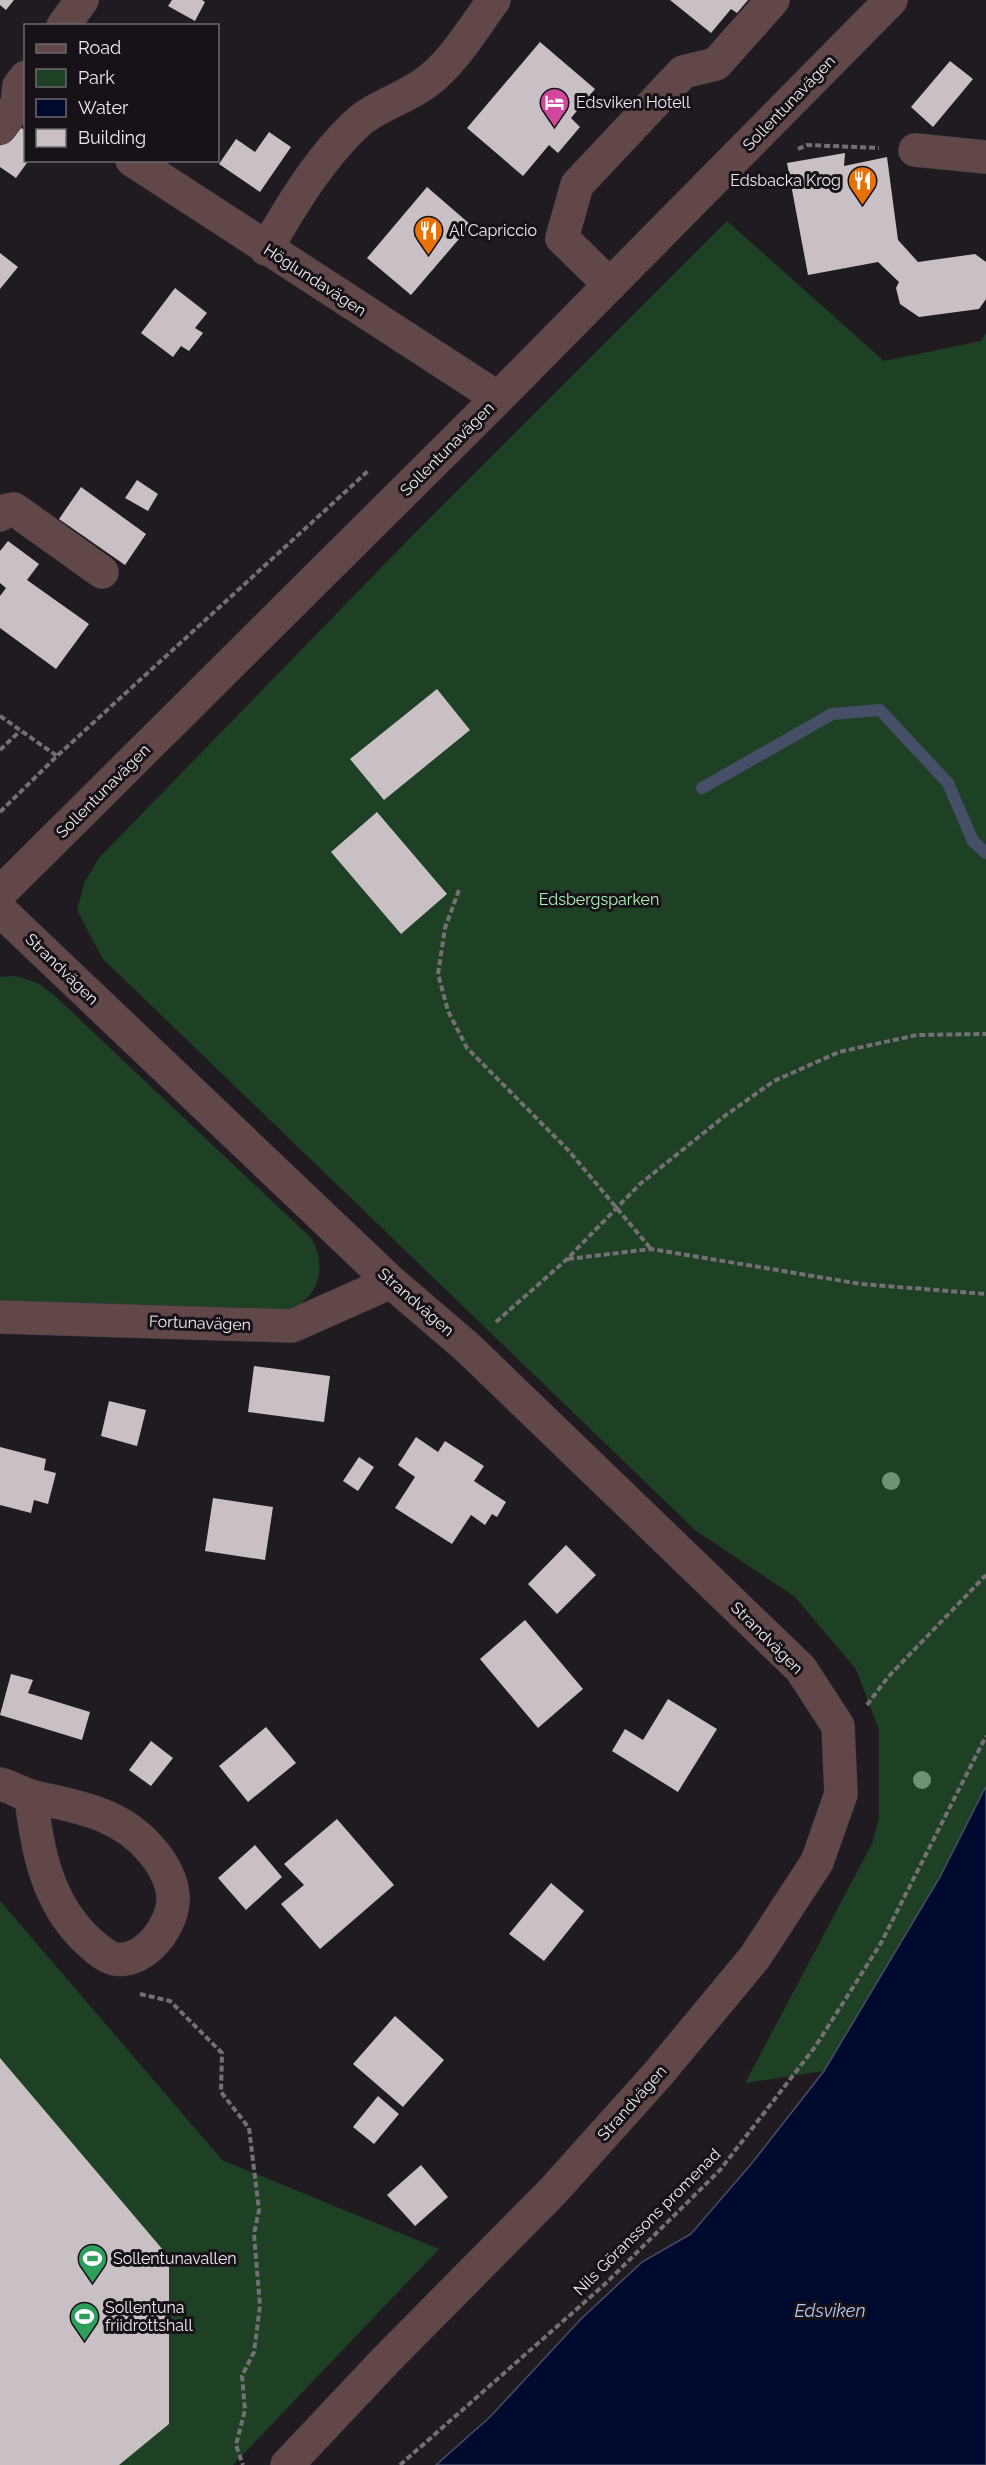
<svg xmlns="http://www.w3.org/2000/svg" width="986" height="2465" font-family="Raleway,sans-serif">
  <rect width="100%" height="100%" fill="#201b21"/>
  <!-- green -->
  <path fill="#1e4125" d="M727 221 884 361 981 341 986 333V1786L940 1877 824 2071 745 2083 872 1844 879 1818V1730L856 1669 795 1597 695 1530 102 958 77 910 85 881 99 858 409 539Z
    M15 976 38 983 55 996 311 1238C326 1263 322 1295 292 1308 285 1311 276 1311 268 1313L0 1304V977Z
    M0 1901 222 2160 439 2249 233 2465H0Z"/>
  <!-- water -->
  <path fill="#000a2e" stroke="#474e68" stroke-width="1.5" d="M986 1786V2465H436L490 2417 581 2319 642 2262 691 2234 752 2163 824 2071 940 1877Z"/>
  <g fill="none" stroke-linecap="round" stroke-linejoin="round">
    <!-- stream -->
    <path stroke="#474e68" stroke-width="12" d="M702 788 832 714 880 710 948 783 973 841 986 853"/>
  </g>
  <!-- building -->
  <path fill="#c9c0c6" d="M0 0H14L6 10 0 5Z
    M172 0H202L205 2 195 21 168 6Z
    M670 0H748L737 13 731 9 711 33Z
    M540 42 595 89 571 118 580 127 558 153 549 145 523 176 467 128Z
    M950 61 973 79 933 127 911 107Z
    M15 124 26 131V160H29L16 178 0 167V146Z
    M269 132 291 147 260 192 219 164 236 139 255 152Z
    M845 153 844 166 887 157 898 240 918 262 975 254 986 262V299L979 309 919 317 900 304 896 288 899 282 878 262 808 275 787 163Z
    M427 187 471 225 411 295 367 258Z
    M0 253 18 267 0 289Z
    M175 288 207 313 195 328 203 333 189 351 181 346 173 357 141 333Z
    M137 480 158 494 148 511 125 498Z
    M81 487 146 534 125 565 59 519Z
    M8 541 39 564 27 580 89 624 56 669 0 628V596L6 588 0 583V551Z
    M437 689 470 730 384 800 350 759Z
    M377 812 447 894 401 934 331 852Z
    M254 1366 330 1376 324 1422 248 1412Z
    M109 1401 146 1410 137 1446 101 1436Z
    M416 1437 438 1452 445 1441 484 1466 474 1481 506 1502 497 1517 492 1514 485 1525 471 1515 452 1544 395 1508 415 1477 398 1465Z
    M0 1447 46 1459 44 1470 56 1473 48 1504 34 1500 31 1513 0 1505Z
    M359 1457 374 1467 358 1491 343 1481Z
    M213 1498 273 1507 265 1560 205 1551Z
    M566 1545 596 1575 557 1614 528 1584Z
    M525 1620 583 1689 538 1728 480 1659Z
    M11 1674 33 1680 28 1693 90 1712 82 1740 0 1715Z
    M668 1699 717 1729 678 1792 612 1751 625 1729 643 1740Z
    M266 1727 296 1763 248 1802 219 1766Z
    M151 1741 173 1758 151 1786 129 1770Z
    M337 1819 394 1885 320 1949 281 1904 304 1885 284 1864Z
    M255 1845 282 1877 246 1910 218 1878Z
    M551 1883 584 1911 544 1961 509 1934Z
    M395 2016 444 2060 403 2107 353 2064Z
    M0 2058 169 2257V2424L119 2465H0Z
    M378 2096 399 2114 374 2144 353 2127Z
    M421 2165 448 2197 415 2226 387 2195Z"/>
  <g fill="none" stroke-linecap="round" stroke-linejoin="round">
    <defs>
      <path id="minor" d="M63 26 82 0
        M0 128 17 105 19 86 26 77
        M915 150 986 157
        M132 160 498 398
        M266 249C292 205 317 162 354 126 374 106 405 99 428 81 455 60 474 27 494 0
        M610 285 562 238 577 185 683 72 716 64 773 0
        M0 515 3 511 14 509 102 572
        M0 893 498 398 891 0
        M0 910 391 1282 467 1347 801 1669 838 1726 841 1794 817 1862 755 1957 658 2074 553 2191 385 2361 287 2465
        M0 1317 292 1326 391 1282
        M0 1784C12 1787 22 1794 34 1797 78 1807 121 1813 152 1851 162 1862 172 1880 173 1896 175 1924 145 1964 115 1959 105 1957 96 1948 88 1941 47 1903 37 1850 31 1796"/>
    </defs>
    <!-- minor casing -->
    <use href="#minor" stroke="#3d383e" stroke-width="34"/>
    <!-- path -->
    <path stroke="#736f74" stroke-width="4" stroke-dasharray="6 3" stroke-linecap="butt" d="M798 149 807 145 879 148
      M0 716 57 756
      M0 750 20 731
      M0 812 57 756 368 471
      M459 890 445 928 438 974 448 1011 467 1048 569 1151 651 1249
      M568 1259 651 1249 861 1284 986 1294
      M496 1322 567 1259 640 1184 726 1115 774 1081 839 1052 917 1035 986 1034
      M867 1705 888 1677 986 1575
      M140 1994 170 2001 222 2053 221 2092 249 2128 259 2210 254 2234 260 2306 254 2352 242 2376 245 2410 236 2445 243 2465
      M400 2465 604 2285 720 2170 815 2047 881 1943 986 1736"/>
    <!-- minor -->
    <use href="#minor" stroke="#614748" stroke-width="33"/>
  </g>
  <!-- trees -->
  <g fill="#6d9274">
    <circle cx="891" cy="1481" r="9"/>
    <circle cx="922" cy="1780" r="9"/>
  </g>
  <!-- icons -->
  <defs>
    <symbol id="hotel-pin" viewBox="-11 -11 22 30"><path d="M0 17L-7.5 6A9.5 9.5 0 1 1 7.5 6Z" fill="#d1479c" stroke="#171217"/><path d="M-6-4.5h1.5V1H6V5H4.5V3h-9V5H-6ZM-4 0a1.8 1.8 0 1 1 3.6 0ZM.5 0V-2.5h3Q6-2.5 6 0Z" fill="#fff"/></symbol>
    <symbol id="restaurant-pin" viewBox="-11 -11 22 30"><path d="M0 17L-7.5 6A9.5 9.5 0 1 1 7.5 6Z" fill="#e8710a" stroke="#171217"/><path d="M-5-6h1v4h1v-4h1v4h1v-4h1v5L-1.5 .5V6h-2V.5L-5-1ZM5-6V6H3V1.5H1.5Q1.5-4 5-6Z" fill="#fff"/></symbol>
    <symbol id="stadium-pin" viewBox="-11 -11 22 30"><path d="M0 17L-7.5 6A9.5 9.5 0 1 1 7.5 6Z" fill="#2e9e5b" stroke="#171217"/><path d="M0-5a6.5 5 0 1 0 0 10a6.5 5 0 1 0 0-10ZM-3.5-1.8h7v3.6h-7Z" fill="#fff"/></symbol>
  </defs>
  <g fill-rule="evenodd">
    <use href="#hotel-pin" x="538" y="86" width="33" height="45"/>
    <use href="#restaurant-pin" x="846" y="164" width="33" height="45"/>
    <use href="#restaurant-pin" x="412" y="214" width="33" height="45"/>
    <use href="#stadium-pin" x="76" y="2242" width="33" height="45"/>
    <use href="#stadium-pin" x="68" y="2300" width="33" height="45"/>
  </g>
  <g text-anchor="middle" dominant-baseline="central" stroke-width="6" stroke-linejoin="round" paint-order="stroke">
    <!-- poi labels -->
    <g font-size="16" fill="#eeebef" stroke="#171217" text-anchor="start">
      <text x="576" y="102">Edsviken Hotell</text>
      <text x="841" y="180" text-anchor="end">Edsbacka Krog</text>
      <text x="449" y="230">Al Capriccio</text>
      <text x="113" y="2258">Sollentunavallen</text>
      <text x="105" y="2307">Sollentuna<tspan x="105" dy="18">friidrottshall</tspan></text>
    </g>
    <!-- street labels -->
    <g font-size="16" fill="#eeebef" stroke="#171217">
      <text transform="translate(789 103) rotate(-46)">Sollentunavägen</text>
      <text transform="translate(315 280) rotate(33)">Höglundavägen</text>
      <text transform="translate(447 449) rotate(-45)">Sollentunavägen</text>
      <text transform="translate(103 791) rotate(-45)">Sollentunavägen</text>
      <text transform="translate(62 969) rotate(44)">Strandvägen</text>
      <text transform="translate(416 1302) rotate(41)">Strandvägen</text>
      <text transform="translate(200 1323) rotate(2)">Fortunavägen</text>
      <text transform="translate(767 1638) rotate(45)">Strandvägen</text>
      <text transform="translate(632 2103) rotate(-48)">Strandvägen</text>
      <text transform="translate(647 2222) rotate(-45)">Nils Göranssons promenad</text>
    </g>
    <!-- park labels -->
    <g font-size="16" fill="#acf3b8" stroke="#171217">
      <text x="599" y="899">Edsbergsparken</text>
    </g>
    <!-- water labels -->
    <g font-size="18" font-style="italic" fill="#b2ccf5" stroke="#171217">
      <text x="830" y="2310">Edsviken</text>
    </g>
  </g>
  <!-- legend -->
  <rect x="24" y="24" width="195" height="138" fill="#171217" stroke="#6d696d" stroke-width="1.5"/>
  <rect x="36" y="44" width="30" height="9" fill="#614748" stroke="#6d696d" stroke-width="1.5"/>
  <text x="78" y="54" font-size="18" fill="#eeebef">Road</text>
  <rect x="36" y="69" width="30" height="18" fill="#1e4125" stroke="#6d696d" stroke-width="1.5"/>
  <text x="78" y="84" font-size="18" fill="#eeebef">Park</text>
  <rect x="36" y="99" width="30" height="18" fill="#000a2e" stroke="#6d696d" stroke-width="1.5"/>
  <text x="78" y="114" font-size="18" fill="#eeebef">Water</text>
  <rect x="36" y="129" width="30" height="18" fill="#c9c0c6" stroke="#6d696d" stroke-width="1.5"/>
  <text x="78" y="144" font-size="18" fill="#eeebef">Building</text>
</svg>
